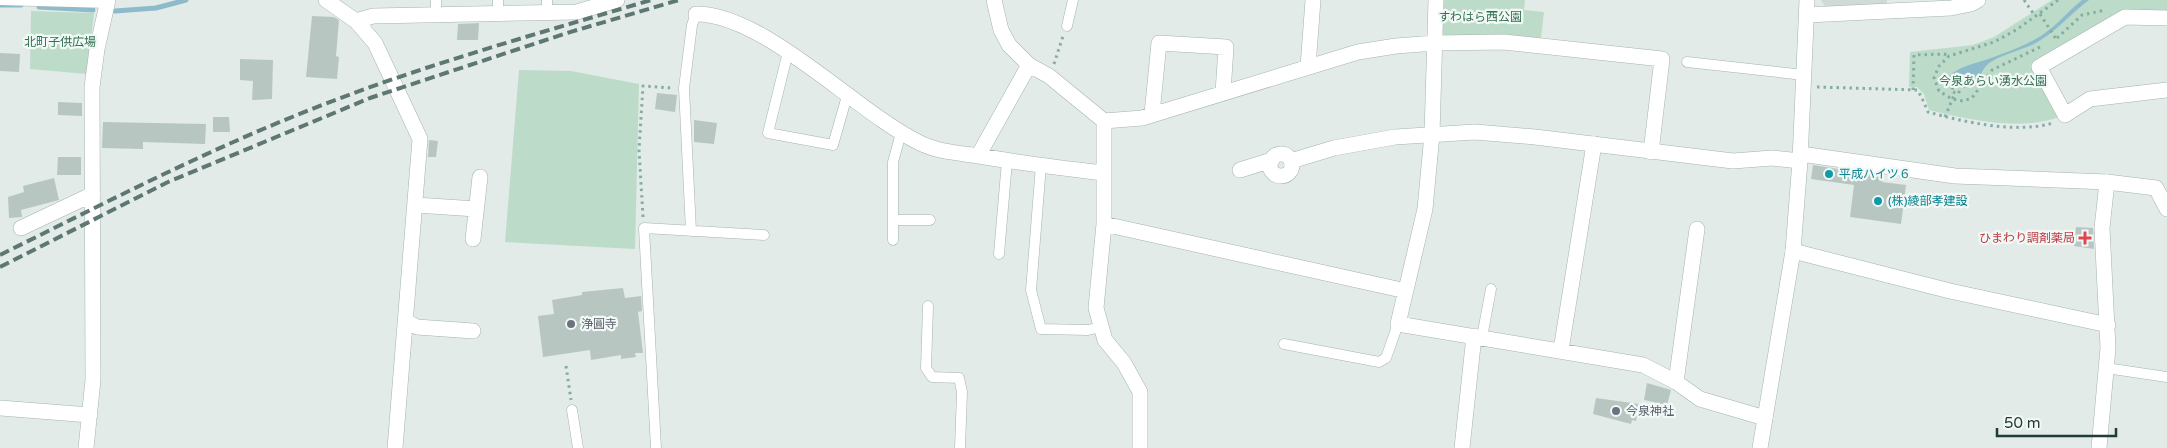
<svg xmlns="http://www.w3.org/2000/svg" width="2167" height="448" font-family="'Varela Round','Noto Sans JP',sans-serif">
  <rect width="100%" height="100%" fill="#e2ebe8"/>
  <!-- built -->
  <path fill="#d0dbd8" d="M1821 0H1887V5L1825 7Z"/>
  <!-- green -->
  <path fill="#bddbc9" d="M1441 0H1525L1524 10 1544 12 1541 38 1515 36H1445L1439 29Z
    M2052 0H2167V12L2122 11 2030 65 2060 117C2019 131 1970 120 1929 110L1924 94 1917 87H1909L1910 52 1973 45 1994 37Z
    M31 11 94 13 87 74 30 69Z
    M519 70 571 71 639 84 635 249 505 242Z"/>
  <!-- water -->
  <path fill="#8ebbcc" d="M2082 0H2089C2070 14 2055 33 2034 44 2021 50 1997 56 1987 65 1979 73 1978 88 1963 88L1964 86 1954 81 1953 84 1948 81V77C1961 65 1975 64 1991 58 2005 53 2021 47 2034 40 2053 30 2066 13 2082 0Z"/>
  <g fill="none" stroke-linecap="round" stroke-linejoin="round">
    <!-- stream -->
    <path stroke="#8ebbcc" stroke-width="5" d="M0 5H21
      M39 7 93 10
      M115 11 156 8 186 0"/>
  </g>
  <!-- building -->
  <path fill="#b8c6c2" d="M312 16 334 17 339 20 336 56 339 57 337 79 306 77Z
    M479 23 478 40H457L458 24Z
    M0 53 20 54 19 72 0 71Z
    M240 59 273 60 272 99 252 100 253 81 240 80Z
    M657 93 677 95 675 112 655 109Z
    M58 102 82 103V116L58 115Z
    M213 117H229L230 132H213Z
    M694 120 717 123 714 144 694 142Z
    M103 122 206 124 205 144 143 142V149L102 148Z
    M429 140 438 141 436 157H428Z
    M58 157H81V175H57Z
    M1813 165 1883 176 1882 182 1906 185 1901 224 1850 217 1854 185 1811 179Z
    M54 178 59 200 21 210 22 217 9 218 8 197 24 192 23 186Z
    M2076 227 2093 228 2094 249 2074 246Z
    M623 288 625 298 641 296 642 311 638 312 643 353H635L636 357 621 359V355L591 360 590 350 543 357 538 316 554 314 552 300 582 295V292Z
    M1647 383 1671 390 1667 405 1644 400Z
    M1596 398 1639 404 1636 421 1632 420 1631 424 1593 414Z"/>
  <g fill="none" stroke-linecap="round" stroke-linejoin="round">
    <defs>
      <path id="service" d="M0 0 108 3
        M547 0V12
        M498 13V0
        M436 14V0
        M1067 26 1073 0
        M788 52 768 133 833 145 847 96
        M1687 62 1804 75
        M1041 165 1031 290 1041 329 1088 330 1101 327
        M893 220H930
        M691 231 684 88 692 25 696 14
        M893 240V162L901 133
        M999 254 1007 161
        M928 306 926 368 932 377 959 378 962 392 960 448
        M1482 337 1491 289
        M1284 344 1379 362 1386 358 1398 324
        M2106 368 2167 377
        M572 410 578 448
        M656 448 644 228 764 235"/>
      <path id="minor" d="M326 0 356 21 375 43 420 139 395 448
        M994 0 1001 30 1009 45 1029 65 1049 76 1104 121 1142 118 1358 52 1396 46 1435 43 1504 42 1662 59 1651 152
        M1436 0 1432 134 1425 209 1398 324 1643 365 1676 382 1700 399 1765 418
        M696 14C765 14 856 112 920 143 938 152 960 153 979 156 1020 163 1061 168 1103 173
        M1807 15 1951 8 1971 4 1978 0
        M2167 18 2125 17 2039 67 2065 115 2090 99 2167 90
        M356 21 373 16 577 12 617 0
        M1308 67 1313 0
        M1152 114 1159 43 1226 47 1223 93
        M1104 121V224L1096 308 1105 340 1124 363 1140 392V448
        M1270 165a11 11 0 1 1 22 0a11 11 0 1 1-22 0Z
        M978 156 1029 65
        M1240 170 1272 160
        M416 205 476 209
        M1104 224 1406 291
        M21 228 93 194
        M473 239 480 177
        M1793 251 1950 291 2108 325
        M406 321 417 327 473 331
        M1561 350 1594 144
        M1676 382 1697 229
        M0 408 90 415
        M86 448 93 380 92 87 97 49 108 0
        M1462 448 1474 336
        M2099 448 2108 348 2102 228 2107 182"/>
      <path id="tertiary" d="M1801 154 1955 176 2107 182 2156 188 2167 209
        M1291 161 1334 148 1395 137 1475 132 1535 137 1733 161 1772 158 1800 161
        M1760 448 1793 251 1800 161 1807 0"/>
    </defs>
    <!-- service casing -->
    <use href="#service" stroke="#a5b3b0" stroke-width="11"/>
    <!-- minor casing -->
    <use href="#minor" stroke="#a5b3b0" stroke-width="16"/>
    <!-- tertiary casing -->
    <use href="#tertiary" stroke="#a5b3b0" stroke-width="16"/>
    <!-- path -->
    <path stroke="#85ada5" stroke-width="3" stroke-dasharray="2.5 4" stroke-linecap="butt" d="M2024 0 2035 16
      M2040 14 2056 39
      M2057 38 2082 15 2106 10
      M2040 47 1992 70 1972 98 1963 101 1952 99 1939 91 1934 78 1939 66 1949 56 1994 42 2016 30 2058 0
      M1054 64 1063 36
      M1955 83 1962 86 1958 94 1951 91Z
      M1817 87 1917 90 1921 96 1928 112C1964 122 2016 134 2053 123
      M1913 90 1914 55 1944 54 1949 56
      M1945 117 1955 93
      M643 217 639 150 643 86 673 88
      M566 366 571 400"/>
    <!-- service -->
    <use href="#service" stroke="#fff" stroke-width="10"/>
    <!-- minor -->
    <use href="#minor" stroke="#fff" stroke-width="15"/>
    <!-- tertiary -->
    <use href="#tertiary" stroke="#fff" stroke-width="15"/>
    <!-- rail -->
    <path stroke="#5e7773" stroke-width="4" stroke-dasharray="10 5" stroke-linecap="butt" d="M0 255C103 204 205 151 312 109 423 65 537 34 651 0
      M0 267 168 182 370 98 567 33 679 0"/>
  </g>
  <!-- markers -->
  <g fill="#0f9aa8" stroke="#f2f8f6" stroke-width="2">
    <circle cx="1829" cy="174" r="5"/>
    <circle cx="1878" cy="201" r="5"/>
  </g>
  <path fill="#e0444e" stroke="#f2f8f6" stroke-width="2" d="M2082.5 230.5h5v5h5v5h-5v5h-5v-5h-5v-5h5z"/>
  <g fill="#6b7280" stroke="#f2f8f6" stroke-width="2">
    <circle cx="571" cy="324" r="5"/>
    <circle cx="1616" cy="411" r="5"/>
  </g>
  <g text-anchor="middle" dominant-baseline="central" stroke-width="4.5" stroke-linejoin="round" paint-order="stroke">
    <!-- park labels -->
    <g font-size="12" fill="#306f51" stroke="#f2f8f6">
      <text x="1480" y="17">すわはら西公園</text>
      <text x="60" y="42">北町子供広場</text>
      <text x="1993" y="81">今泉あらい湧水公園</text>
    </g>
    <!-- culture labels -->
    <g font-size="12" fill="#0d838f" stroke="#f2f8f6" text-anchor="start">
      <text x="1839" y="174">平成ハイツ６</text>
      <text x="1888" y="201">(株)綾部孝建設</text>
    </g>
    <!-- health labels -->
    <g font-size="12" fill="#be3a42" stroke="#f2f8f6" text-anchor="end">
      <text x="2075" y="238">ひまわり調剤薬局</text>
    </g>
    <!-- worship labels -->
    <g font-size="12" fill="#5b616d" stroke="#f2f8f6" text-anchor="start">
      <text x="581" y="324">浄圓寺</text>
      <text x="1626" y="411">今泉神社</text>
    </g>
  </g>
  <!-- scale -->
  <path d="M1997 428v8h119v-8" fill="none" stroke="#233b38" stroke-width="2.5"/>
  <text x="2004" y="428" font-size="15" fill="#233b38" stroke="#f2f8f6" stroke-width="4" paint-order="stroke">50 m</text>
</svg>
